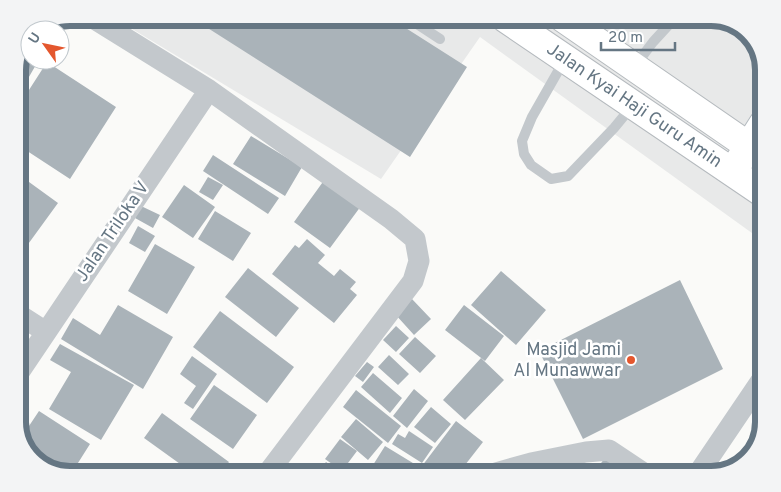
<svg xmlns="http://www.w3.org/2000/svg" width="781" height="492" font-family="Overpass,sans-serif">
  <rect width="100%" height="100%" fill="#fafaf8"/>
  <!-- built -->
  <path fill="#e8e9e9" d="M114 18H711L740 26 763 67V241L480 37 381 179Z"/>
  <!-- building -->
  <path fill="#aab3b9" d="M192 18H390L467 67 410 157Z
    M23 54 30 58V60L37 63 18 96V67Z
    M47 62 116 107 70 179 18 145V107Z
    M251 136 302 167 285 196 233 164Z
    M213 155 279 198 268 214 203 171Z
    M18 174 58 203 26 247 18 241Z
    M208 177 223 185 213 200 199 192Z
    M325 179 361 206 330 248 294 222Z
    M184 185 215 207 193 238 162 217Z
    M141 206 160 215 153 228 135 218Z
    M215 211 251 233 233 261 198 239Z
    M138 226 155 236 145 252 129 243Z
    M307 239 325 255 318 263 334 276 340 269 356 282 350 289 357 295 334 323 272 274 295 245 299 248Z
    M155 244 195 267 167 314 128 291Z
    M248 268 299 308 276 337 225 297Z
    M501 271 546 310 516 345 471 305Z
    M680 280 723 369 583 439 539 351Z
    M412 299 431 319 414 335 395 314Z
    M118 305 173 337 143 389 61 339 73 318 100 335Z
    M464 305 504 336 485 361 445 330Z
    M220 311 294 367 267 403 193 347Z
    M396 326 409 338 396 352 383 340Z
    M415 337 436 356 420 373 399 354Z
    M60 344 134 385 101 440 49 409 71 372 50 360Z
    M389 355 409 374 398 385 378 367Z
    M192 356 217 374 193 409 184 403 196 386 180 374Z
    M481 358 504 380 465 420 443 400Z
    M367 362 374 367 363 382 355 376Z
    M373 373 402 398 390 413 361 387Z
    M214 385 257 415 233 449 190 419Z
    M414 389 428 401 407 428 393 416Z
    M356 390 401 426 388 443 343 407Z
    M431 407 451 424 435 443 414 427Z
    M39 411 90 444 71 474 41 466 23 435Z
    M162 413 229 462 220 474H194L144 438Z
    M356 419 383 442 368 460 341 437Z
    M456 421 483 442 458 474H433L422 466Z
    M409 431 433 447 422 463 392 444 398 434 405 438Z
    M340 439 357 451 342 471 325 459Z
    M385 446 431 474H388L373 465Z
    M607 455 633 474H593Z
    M326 462 342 474H316Z"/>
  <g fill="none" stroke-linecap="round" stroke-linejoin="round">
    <defs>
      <path id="secondary" d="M733 171 763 124"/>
      <g id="primary">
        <path id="s1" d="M505 18 763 193"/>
        <path d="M563 18 763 156"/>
      </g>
    </defs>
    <!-- secondary casing -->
    <use href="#secondary" stroke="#b3babf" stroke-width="30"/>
    <!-- primary casing -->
    <use href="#primary" stroke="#b5babe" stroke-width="30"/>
    <!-- lane -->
    <path stroke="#c3c8cc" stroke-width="10" d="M408 18 440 39
      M565 59 532 117 522 141 524 154 531 165 551 179 568 176 614 128 633 105
      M635 66 653 42 675 18"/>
    <!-- street -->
    <path stroke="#c3c8cc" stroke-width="21" d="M93 18 209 90 391 219 415 239 419 261 413 281 267 474
      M18 314 46 332
      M18 374 209 90
      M492 474 531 463 586 452 609 450 645 474
      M698 474 763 378"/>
    <!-- secondary -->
    <use href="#secondary" stroke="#fff" stroke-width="28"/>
    <!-- primary -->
    <use href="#primary" stroke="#fff" stroke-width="28"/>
  </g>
  <!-- markers -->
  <circle fill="#e4572e" stroke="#fff" stroke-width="2" cx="631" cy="360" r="5"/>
  <g text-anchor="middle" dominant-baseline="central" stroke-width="5" stroke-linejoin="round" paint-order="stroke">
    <!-- street labels -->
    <g font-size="18" fill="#657683" stroke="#fff">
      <text stroke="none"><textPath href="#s1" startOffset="156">Jalan Kyai Haji Guru Amin</textPath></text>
      <text transform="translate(113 232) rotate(-56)">Jalan Triloka V</text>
    </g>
    <!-- poi labels -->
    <g font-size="18" fill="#657683" stroke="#fff" text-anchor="end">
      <text x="621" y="350">Masjid Jami<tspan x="621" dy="21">Al Munawwar</tspan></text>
    </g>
  </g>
  <!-- crop -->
  <path d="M0 0H781V492H0ZM70 26H711A44 44 0 0 1 755 70V422A44 44 0 0 1 711 466H70A44 44 0 0 1 26 422V70A44 44 0 0 1 70 26Z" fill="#f3f4f5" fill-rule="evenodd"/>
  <path fill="none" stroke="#657683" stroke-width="6" d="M70 26H711A44 44 0 0 1 755 70V422A44 44 0 0 1 711 466H70A44 44 0 0 1 26 422V70A44 44 0 0 1 70 26Z"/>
  <!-- north arrow -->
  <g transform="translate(45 45) rotate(303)"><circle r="24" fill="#ffffff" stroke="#c1c8cd"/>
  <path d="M0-4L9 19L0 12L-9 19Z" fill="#e4572e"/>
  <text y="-8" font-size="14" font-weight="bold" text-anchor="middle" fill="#657683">U</text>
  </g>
  <!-- scale -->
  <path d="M601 42v8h74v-8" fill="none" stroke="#657683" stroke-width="2.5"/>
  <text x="608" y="42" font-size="15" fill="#657683" stroke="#ffffff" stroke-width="4" paint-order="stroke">20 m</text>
</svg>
